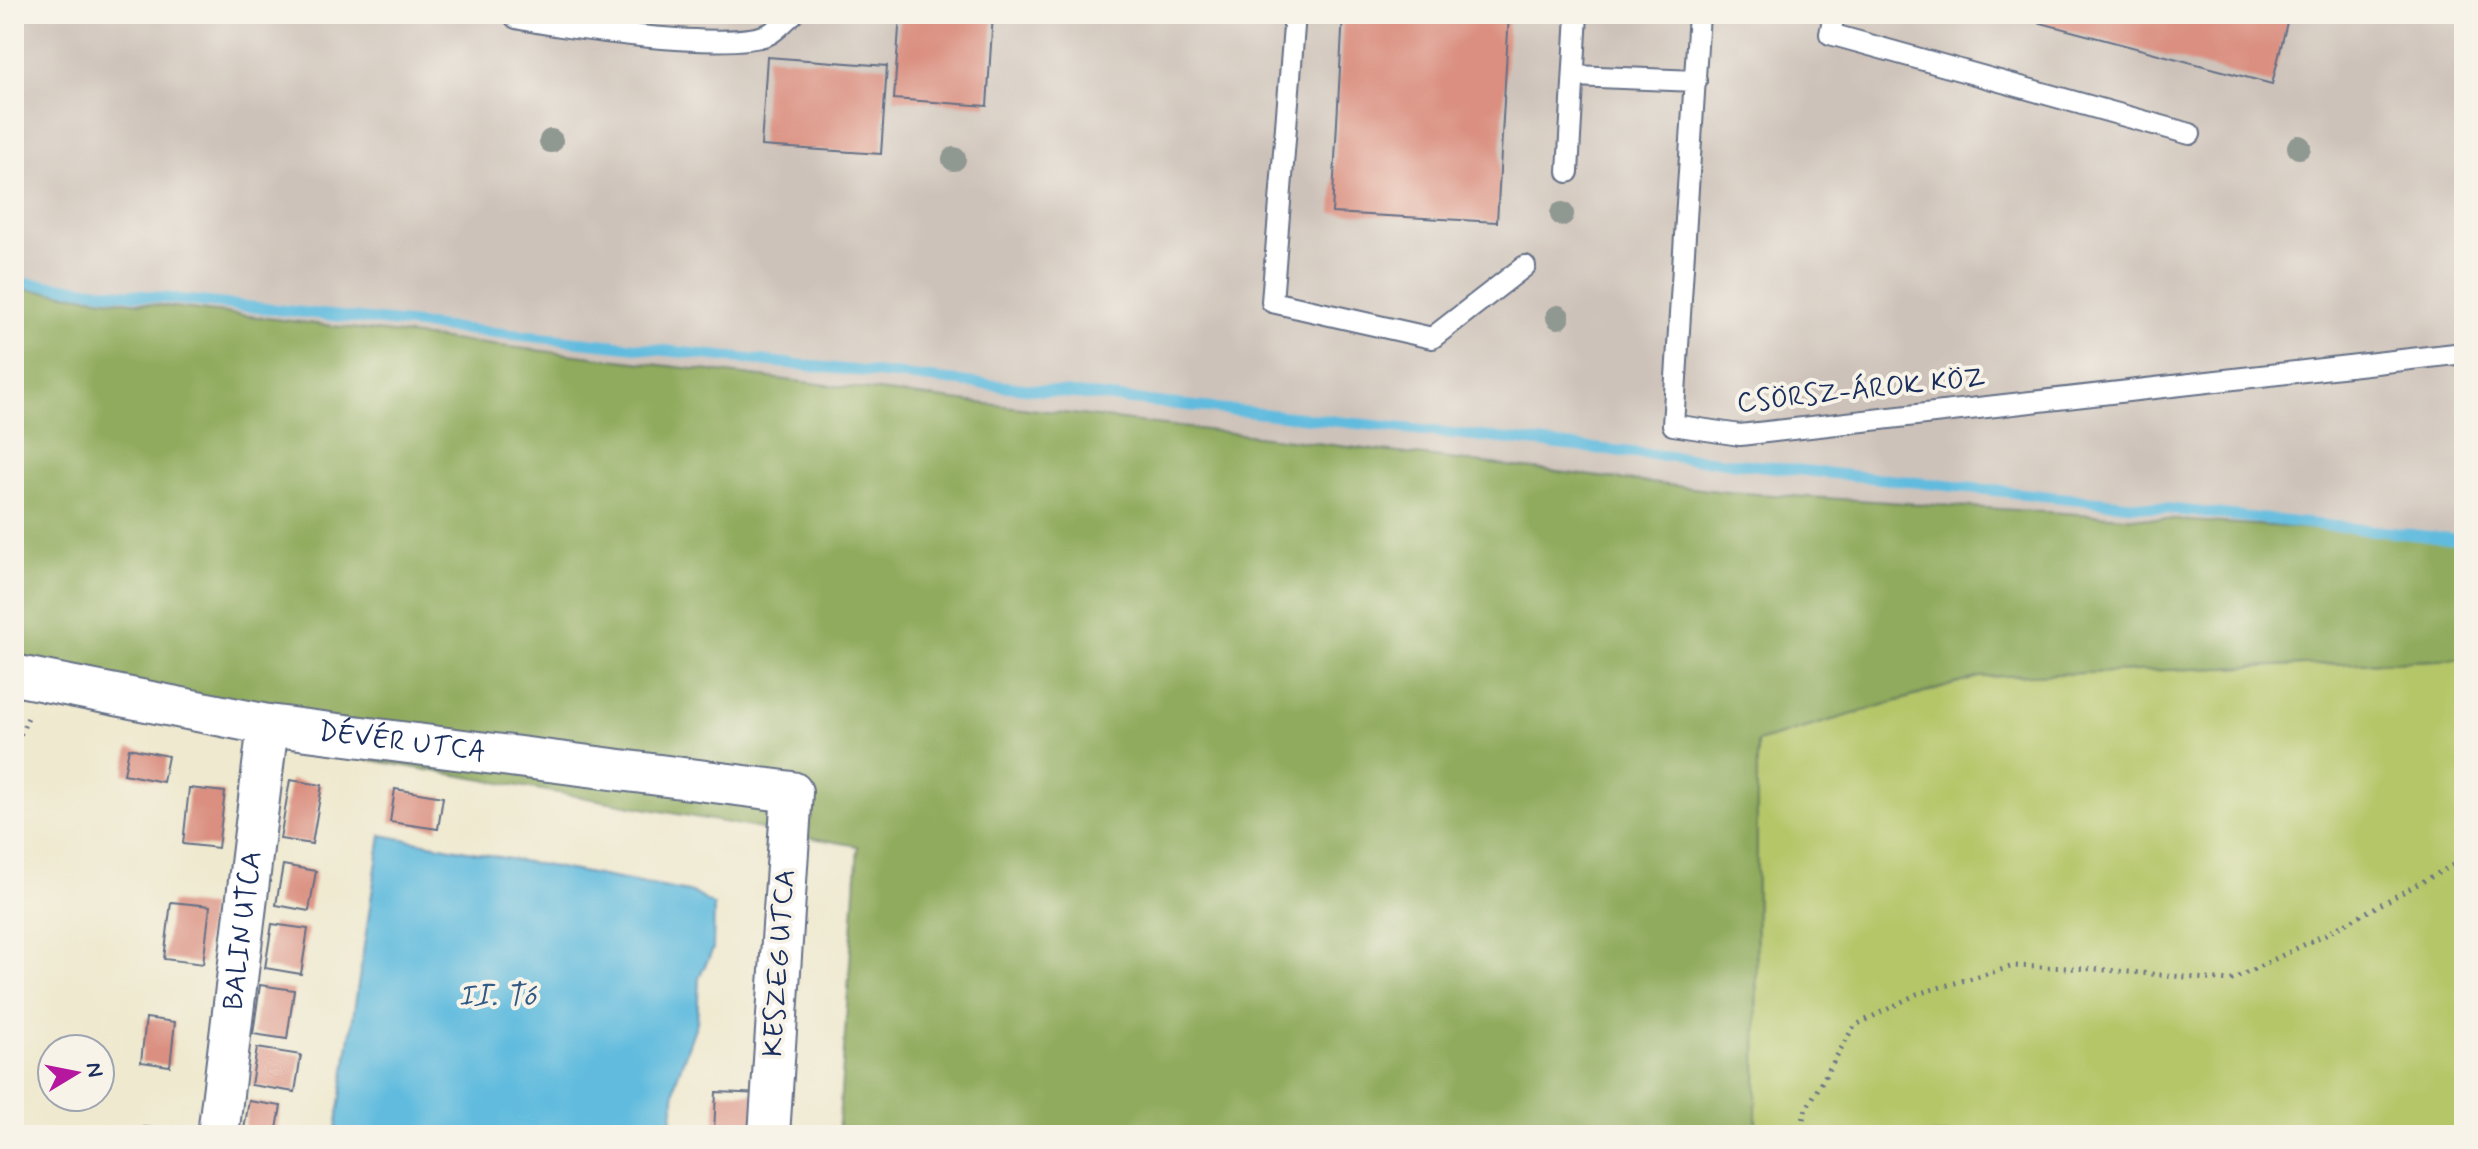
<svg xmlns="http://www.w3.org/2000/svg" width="2478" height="1149" font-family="Mynerve,sans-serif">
  <rect width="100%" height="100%" fill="#f7f3e8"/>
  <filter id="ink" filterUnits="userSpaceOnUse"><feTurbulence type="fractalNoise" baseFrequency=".0125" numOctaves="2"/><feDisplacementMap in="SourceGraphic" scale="16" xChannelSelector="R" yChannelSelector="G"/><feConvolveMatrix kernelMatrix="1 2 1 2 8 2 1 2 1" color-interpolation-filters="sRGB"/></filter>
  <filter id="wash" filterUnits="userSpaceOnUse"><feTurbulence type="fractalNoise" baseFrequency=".006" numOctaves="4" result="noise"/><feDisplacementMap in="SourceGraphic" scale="32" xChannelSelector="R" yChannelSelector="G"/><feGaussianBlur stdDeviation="1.8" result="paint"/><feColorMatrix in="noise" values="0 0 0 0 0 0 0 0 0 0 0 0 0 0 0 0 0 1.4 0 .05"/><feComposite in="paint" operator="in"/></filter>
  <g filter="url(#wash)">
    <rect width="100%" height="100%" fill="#efe9cf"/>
    <!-- industrial -->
    <path fill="#cdc2b9" d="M14 14H2464V538L1726 492 14 288Z"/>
    <!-- green -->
    <path fill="#b5c669" stroke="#687a64" stroke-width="2" d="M2464 659V1135H1756L1757 742 1979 677Z"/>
    <!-- forest -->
    <path fill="#90ab5d" stroke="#566d5e" stroke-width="2" d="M14 288 1726 492 2464 538V659L1979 677 1757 742 1756 1135H838L858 846 14 697Z"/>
    <!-- water -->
    <path fill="#60bbde" stroke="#3e759e" stroke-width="2" d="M381 835 694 893 714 906 713 949 699 978 697 1022 676 1080 670 1135H335Z"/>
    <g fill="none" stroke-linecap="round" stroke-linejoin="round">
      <!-- stream -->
      <path stroke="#60bbde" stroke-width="11" d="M14 282 2464 540"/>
    </g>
    <g id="blocks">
      <!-- building -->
      <path fill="#da8f80" d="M900 14H993L987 106 894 99Z
        M1343 14H1509L1497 222 1332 213Z
        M2007 14H2289L2272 84Z
        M767 57 887 66 881 154 761 146Z
        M129 748 168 756 163 782 124 774Z
        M290 780 322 785 312 844 280 839Z
        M189 788 225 792 218 848 183 844Z
        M395 789 443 797 438 829 390 822Z
        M283 865 316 871 309 911 276 905Z
        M171 902 210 906 203 964 164 959Z
        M272 924 308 929 301 974 265 968Z
        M260 985 294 990 287 1039 253 1034Z
        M146 1018 175 1022 170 1066 141 1062Z
        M257 1048 301 1055 295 1092 251 1085Z
        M716 1092 765 1094 763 1135 714 1133Z
        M249 1101 281 1106 276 1135H243Z
        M144 1127 192 1132V1135H143Z"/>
    </g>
  </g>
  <g filter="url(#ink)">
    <use href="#blocks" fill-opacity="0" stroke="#657086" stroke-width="2"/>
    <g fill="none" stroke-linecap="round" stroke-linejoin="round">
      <defs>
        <path id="lane" d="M513 14 516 18C562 28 730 52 769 34 777 30 785 20 793 14
          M1295 14 1272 302 1432 338 1525 266
          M1699 14 1673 425 1740 435 2464 353
          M1834 14 1830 34 2190 134
          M1574 76 1696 81
          M1568 172 1577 14"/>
        <g id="street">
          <path id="s1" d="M14 675 268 725 792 792 769 1135"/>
          <path id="s2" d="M218 1135 268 725"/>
        </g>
      </defs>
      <!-- lane casing -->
      <use href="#lane" stroke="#657086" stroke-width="24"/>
      <!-- street casing -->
      <use href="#street" stroke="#657086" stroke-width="44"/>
      <!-- path -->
      <path stroke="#657086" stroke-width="5" stroke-dasharray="2 6" stroke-linecap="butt" d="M14 749 29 715
        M1801 1135 1804 1113 1854 1026 1917 994 2014 966 2095 969 2230 981 2328 933 2464 859"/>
      <!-- lane -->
      <use href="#lane" stroke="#fff" stroke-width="20"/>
      <!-- street -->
      <use href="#street" stroke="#fff" stroke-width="40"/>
    </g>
    <!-- trees -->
    <g fill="#909892">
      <circle cx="551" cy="141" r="12"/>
      <circle cx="2299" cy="147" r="12"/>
      <circle cx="954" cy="159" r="12"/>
      <circle cx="1562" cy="214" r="12"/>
      <circle cx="1558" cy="317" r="12"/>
    </g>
  </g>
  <g text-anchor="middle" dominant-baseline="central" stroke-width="8" stroke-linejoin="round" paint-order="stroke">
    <!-- street labels -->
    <g font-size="28" fill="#1b2f5e" stroke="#f7f3e8">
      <text transform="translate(1861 391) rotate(-6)">CSÖRSZ-ÁROK KÖZ</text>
      <text stroke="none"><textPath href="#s1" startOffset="394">DÉVÉR UTCA</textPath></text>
      <text stroke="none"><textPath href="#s2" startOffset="206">BALIN UTCA</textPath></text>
      <text transform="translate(780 963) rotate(-86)">KESZEG UTCA</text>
    </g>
    <!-- water labels -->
    <g font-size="30" font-style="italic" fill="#305984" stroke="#f7f3e8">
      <text x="497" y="996">II. Tó</text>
    </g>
  </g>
  <!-- margin -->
  <rect width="2478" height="1149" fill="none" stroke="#f7f3e8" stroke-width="48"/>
  <!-- north arrow -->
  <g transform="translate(76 1073) rotate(80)"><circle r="38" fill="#f7f3e8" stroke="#9fa5b1" stroke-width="2"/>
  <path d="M0-6L14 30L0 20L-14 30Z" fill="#b5179e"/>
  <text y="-12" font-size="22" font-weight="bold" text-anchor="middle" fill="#1b2f5e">N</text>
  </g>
</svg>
